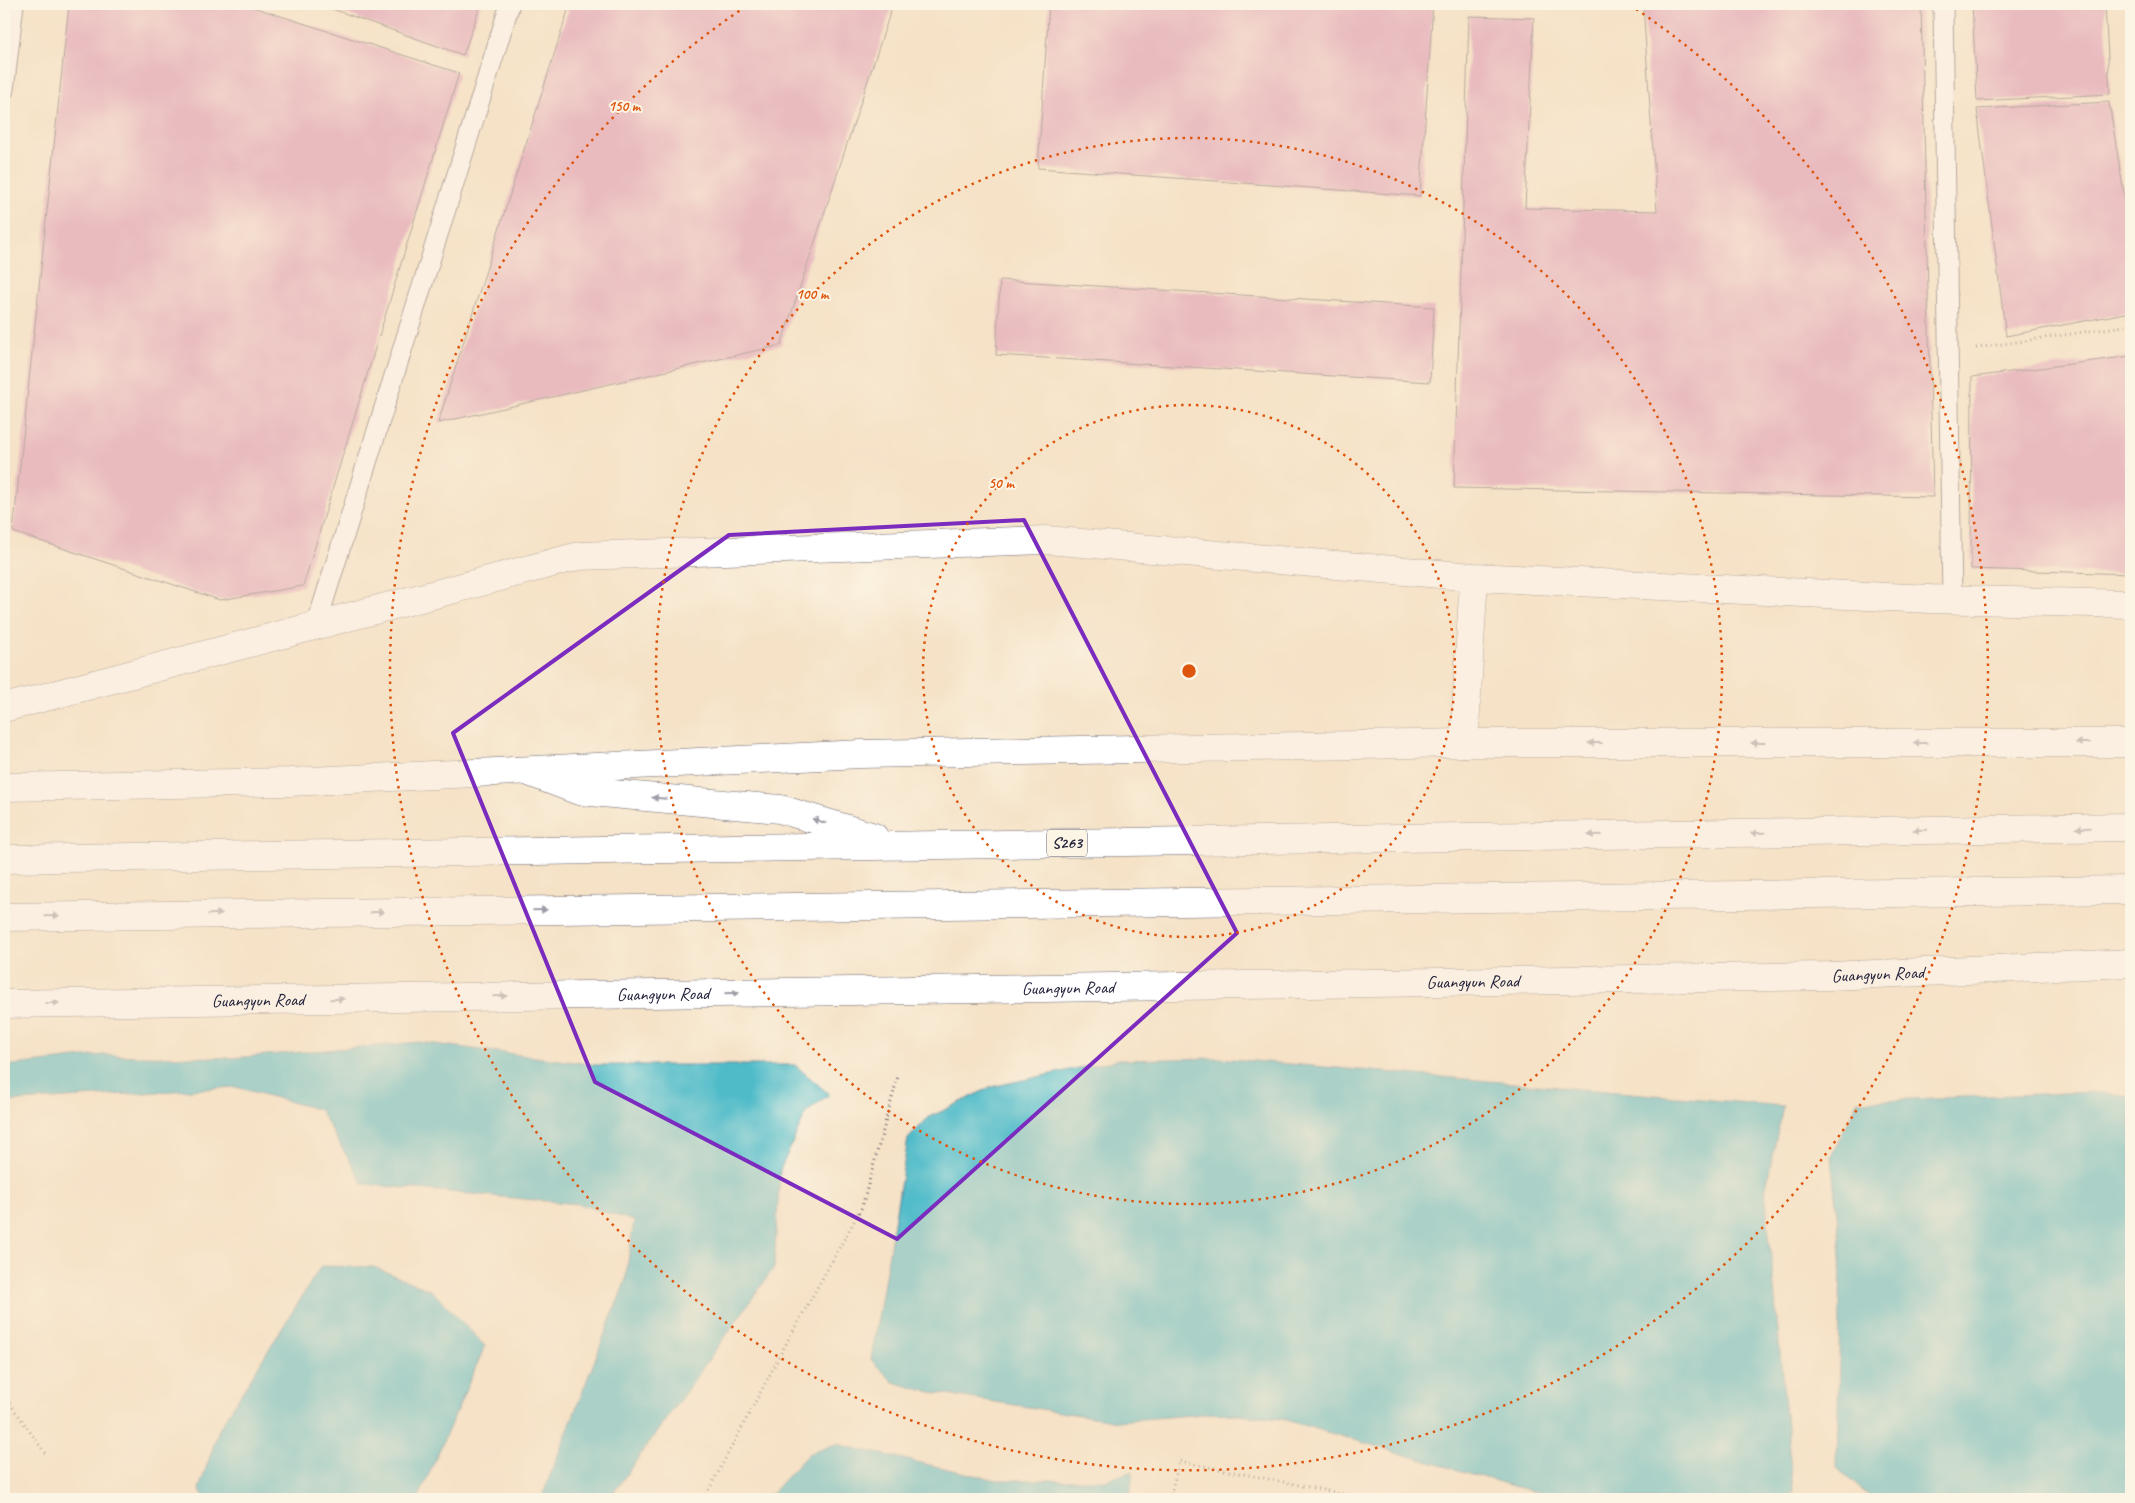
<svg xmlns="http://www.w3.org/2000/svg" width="2135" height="1503" font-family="Caveat,sans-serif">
  <rect width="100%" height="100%" fill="#fcf5e5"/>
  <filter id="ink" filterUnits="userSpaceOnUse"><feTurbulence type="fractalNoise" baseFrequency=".02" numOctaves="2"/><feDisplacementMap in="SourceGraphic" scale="10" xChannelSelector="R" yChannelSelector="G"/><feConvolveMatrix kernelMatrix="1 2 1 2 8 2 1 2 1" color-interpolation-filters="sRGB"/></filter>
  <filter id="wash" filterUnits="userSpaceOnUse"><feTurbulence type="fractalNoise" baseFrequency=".0096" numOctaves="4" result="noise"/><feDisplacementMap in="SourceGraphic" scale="20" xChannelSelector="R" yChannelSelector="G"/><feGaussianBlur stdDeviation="1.12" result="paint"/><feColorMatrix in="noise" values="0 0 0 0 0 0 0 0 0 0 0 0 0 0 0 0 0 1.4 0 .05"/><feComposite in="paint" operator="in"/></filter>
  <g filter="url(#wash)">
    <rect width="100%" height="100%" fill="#f5e2c7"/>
    <!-- water -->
    <path fill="#4fbbc9" stroke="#386e82" d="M420 1042 597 1065H795L829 1094 806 1113 780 1170 774 1268 609 1499H541L625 1282 634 1221 578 1204 363 1184 320 1110 236 1087 4 1102V1066L103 1055 232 1058Z
      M1219 1058 1783 1106 1765 1192 1793 1491 1787 1499H1558L1282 1419 1216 1413 1118 1421 925 1391 893 1382 871 1360 908 1139 928 1118 991 1087 1117 1060Z
      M2092 1092 2131 1096V1499H1874L1837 1468 1841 1251 1831 1157 1858 1101Z
      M321 1266 374 1267 432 1291 485 1346 418 1499H206L199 1489 219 1429Z
      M836 1444 997 1480H1106L1133 1471 1130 1499H766L808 1454Z"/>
    <g id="blocks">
      <!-- building -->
      <path fill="#da8db7" d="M69 4H243L459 73 303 586 220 600 13 532Z
        M318 4H481L463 55Z
        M570 4H893L781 345 438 423Z
        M1049 4H1433L1420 196 1038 168Z
        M1643 4H1921L1933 497 1454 488 1469 16 1534 18 1525 208 1657 211Z
        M1972 4H2105L2110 94 1977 101Z
        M2109 102 2131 237V312L2006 336 1977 109Z
        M1000 280 1434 307 1430 382 996 355Z
        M2131 356V574L1971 569 1972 377Z"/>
    </g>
  </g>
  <g filter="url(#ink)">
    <use href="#blocks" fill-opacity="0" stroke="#6c656c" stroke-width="1"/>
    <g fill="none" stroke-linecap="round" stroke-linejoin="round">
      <defs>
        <path id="service" d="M1943 4 1952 599
          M4 90 14 4
          M316 626 510 4"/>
        <path id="minor" d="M4 708 579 556 1047 540 1474 577 1930 599 2131 604
          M1464 743 1474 577"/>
        <g id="secondary">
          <path d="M4 787 290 782 861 754 1464 743H2131"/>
          <path id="s1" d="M4 1004 1829 976 2131 963"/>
        </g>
        <path id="primary" d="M526 771 579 791 780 809 874 837
          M4 859 2131 827
          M4 917 2131 890"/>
      </defs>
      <!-- service casing -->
      <use href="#service" stroke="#6c656c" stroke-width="21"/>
      <!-- minor casing -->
      <use href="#minor" stroke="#6c656c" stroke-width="29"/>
      <!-- secondary casing -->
      <use href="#secondary" stroke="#6c656c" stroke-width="29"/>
      <!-- primary casing -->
      <use href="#primary" stroke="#6c656c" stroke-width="29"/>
      <!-- path -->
      <path stroke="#6c656c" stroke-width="3" stroke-dasharray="1 4" stroke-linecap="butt" d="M1976 348 2131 325
        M4 1395 45 1453
        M704 1499 787 1342 862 1207 898 1076
        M1170 1499 1179 1461 1368 1499"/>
      <!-- service -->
      <use href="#service" stroke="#fff" stroke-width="19"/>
      <!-- minor -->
      <use href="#minor" stroke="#fff" stroke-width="28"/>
      <!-- secondary -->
      <use href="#secondary" stroke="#fff" stroke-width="28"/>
      <!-- primary -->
      <use href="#primary" stroke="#fff" stroke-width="28"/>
    </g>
    <!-- one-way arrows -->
    <defs><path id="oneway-solid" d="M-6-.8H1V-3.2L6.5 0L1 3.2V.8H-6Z" transform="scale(1.25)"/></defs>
    <g fill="#9c9ca7">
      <use href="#oneway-solid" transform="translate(1595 743) rotate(-180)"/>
      <use href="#oneway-solid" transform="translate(1758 743) rotate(-180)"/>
      <use href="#oneway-solid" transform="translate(1920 743) rotate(-180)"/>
      <use href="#oneway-solid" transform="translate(2083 743) rotate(-180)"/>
      <use href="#oneway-solid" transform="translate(659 798) rotate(-175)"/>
      <use href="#oneway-solid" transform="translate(819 821) rotate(-163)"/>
      <use href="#oneway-solid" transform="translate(2083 828) rotate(179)"/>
      <use href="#oneway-solid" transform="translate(1920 830) rotate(179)"/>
      <use href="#oneway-solid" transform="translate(1758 833) rotate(179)"/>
      <use href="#oneway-solid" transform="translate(1595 835) rotate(179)"/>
      <use href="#oneway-solid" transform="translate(540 910) rotate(-1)"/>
      <use href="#oneway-solid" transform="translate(377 912) rotate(-1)"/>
      <use href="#oneway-solid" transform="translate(215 914) rotate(-1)"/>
      <use href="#oneway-solid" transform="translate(52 916) rotate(-1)"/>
      <use href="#oneway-solid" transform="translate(732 993) rotate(-1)"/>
      <use href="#oneway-solid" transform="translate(500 996) rotate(-1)"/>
      <use href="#oneway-solid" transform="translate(337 999) rotate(-1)"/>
      <use href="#oneway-solid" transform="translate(52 1003) rotate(-1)"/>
    </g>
  </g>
  <!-- marked area -->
  <path d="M0 0H2135V1503H0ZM1024 520 1237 933 897 1239 595 1082 453 733 729 535Z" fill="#f5e2c7" fill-opacity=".55" fill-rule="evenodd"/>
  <path fill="none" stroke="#7b2cbf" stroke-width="4" stroke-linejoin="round" d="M1024 520 1237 933 897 1239 595 1082 453 733 729 535Z"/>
  <!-- distance rings -->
  <g fill="none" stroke="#de560e" stroke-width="2.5" stroke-dasharray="2.5 5">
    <circle cx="1189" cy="671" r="266"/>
    <circle cx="1189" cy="671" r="533"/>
    <path d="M1630 5A799 799 0 1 1 748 5"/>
  </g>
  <g text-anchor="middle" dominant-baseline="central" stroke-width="4" stroke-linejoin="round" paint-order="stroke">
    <!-- shield labels -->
    <rect fill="#fcf5e5" stroke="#63616e" stroke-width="1" x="1047" y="829.5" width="40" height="27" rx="4"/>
    <g font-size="16" font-weight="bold" fill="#22223b">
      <text x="1067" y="843">S263</text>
    </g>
    <!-- street labels -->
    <g font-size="18" fill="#22223b" stroke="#fcf5e5">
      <text stroke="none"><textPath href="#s1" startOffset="1874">Guangyun Road</textPath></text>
      <text stroke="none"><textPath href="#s1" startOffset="1469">Guangyun Road</textPath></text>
      <text stroke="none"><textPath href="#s1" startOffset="1064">Guangyun Road</textPath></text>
      <text stroke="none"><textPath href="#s1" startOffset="659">Guangyun Road</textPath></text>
      <text stroke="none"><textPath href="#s1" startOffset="254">Guangyun Road</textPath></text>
    </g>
  </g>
  <circle cx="1189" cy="671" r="8" fill="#de560e" stroke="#fcf5e5" stroke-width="2.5"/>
  <g font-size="15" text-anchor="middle" font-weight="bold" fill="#de560e" stroke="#fcf5e5" stroke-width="4" stroke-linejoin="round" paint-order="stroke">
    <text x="624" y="111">150 m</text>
    <text x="812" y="299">100 m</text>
    <text x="1001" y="488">50 m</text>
  </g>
  <!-- margin -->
  <rect width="2135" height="1503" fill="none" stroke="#fcf5e5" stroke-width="20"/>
</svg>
